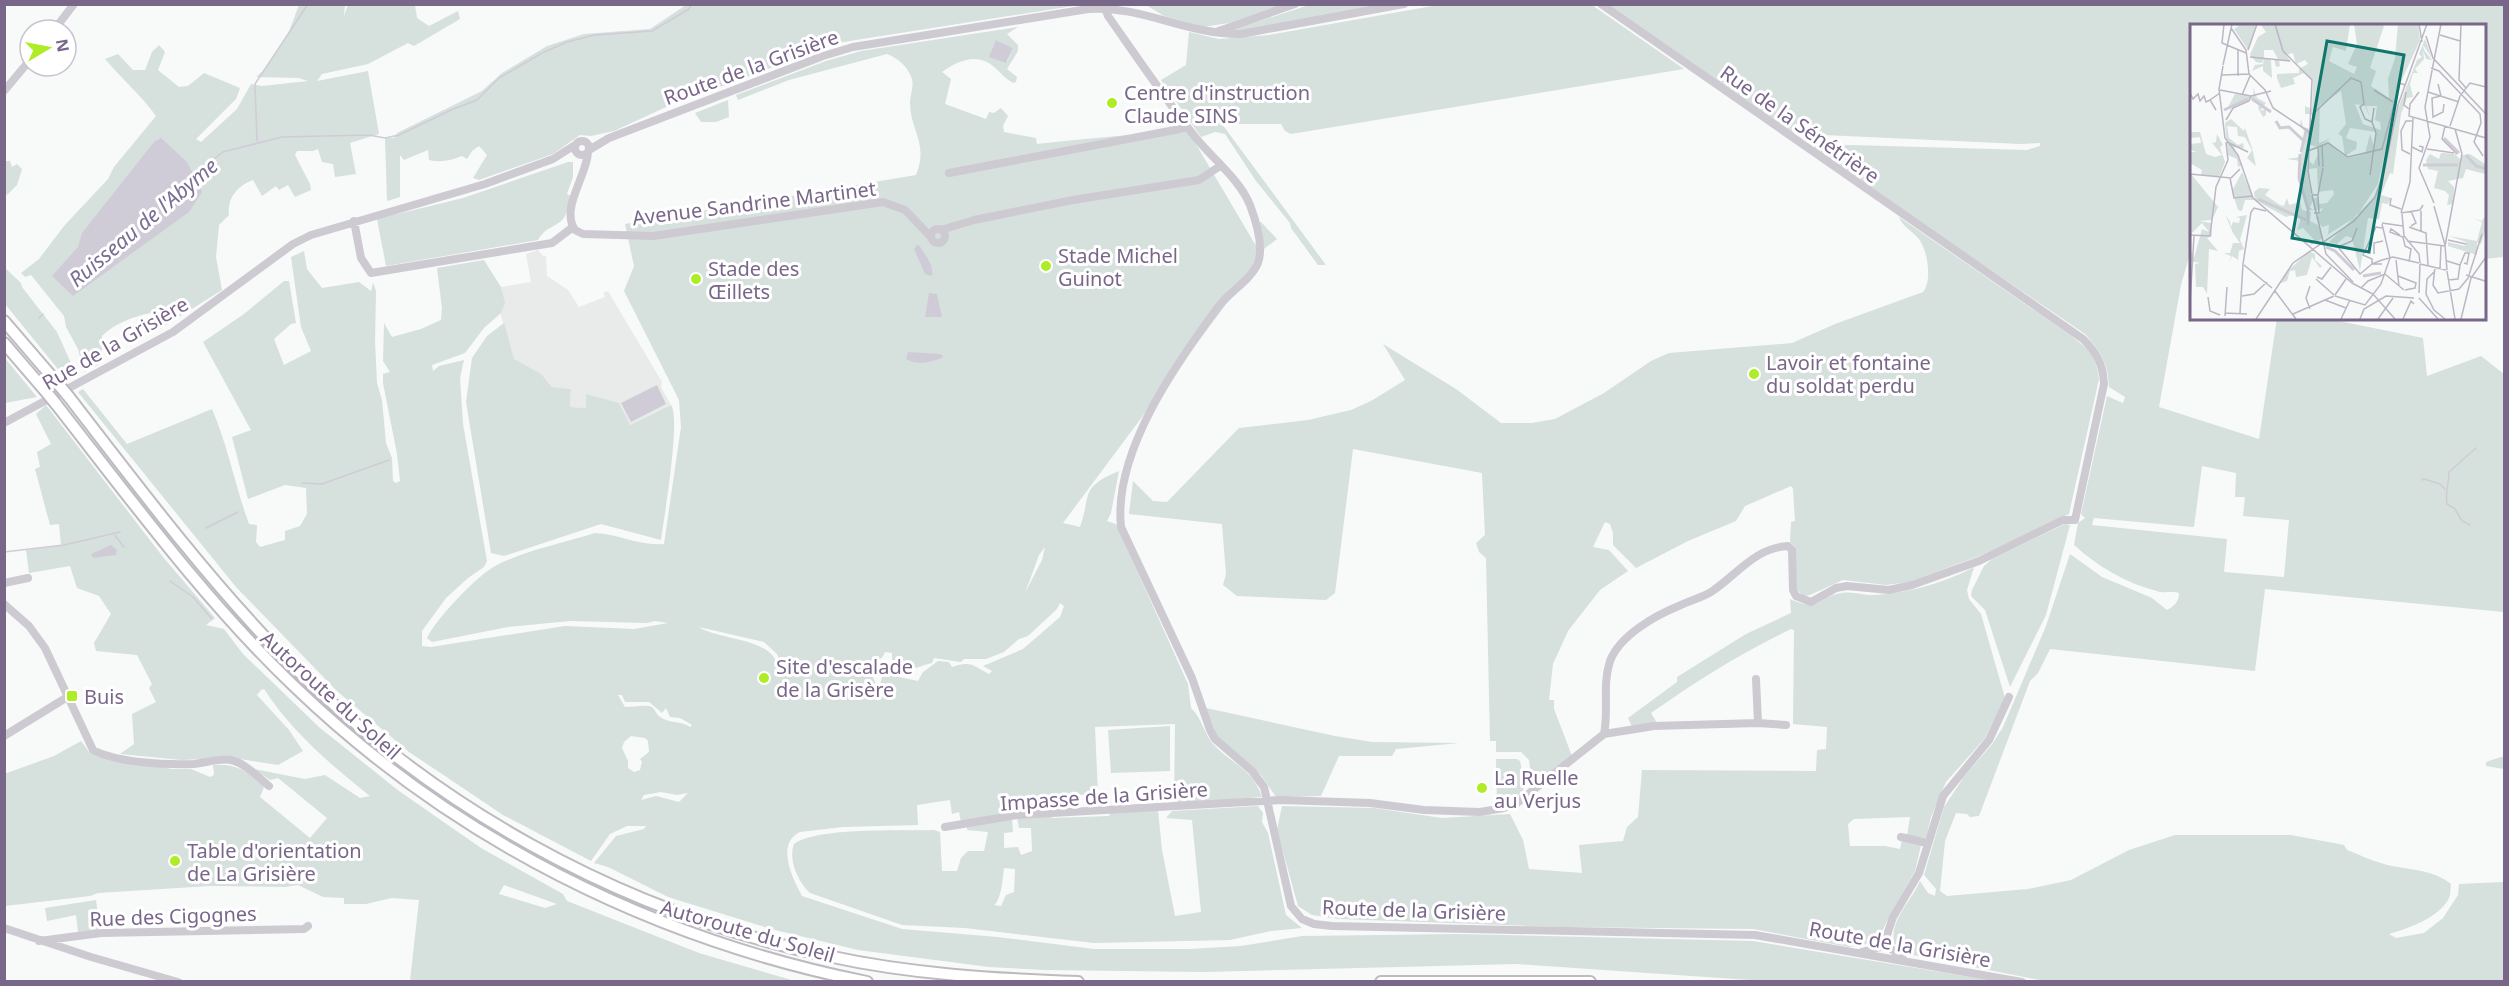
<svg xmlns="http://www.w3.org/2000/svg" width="2509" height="986" font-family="'Noto Sans',sans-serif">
  <rect width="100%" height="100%" fill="#f7faf8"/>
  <!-- built -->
  <path fill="#e9ebeb" d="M538 250 543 256H546L547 276 568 290 579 307 605 297 603 293 608 291 662 382 661 387 671 405 630 425 586 394V408L570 407 571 389 552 387 544 378 514 359 501 316V287L531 282 526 254Z"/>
  <!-- green -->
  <path fill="#d6e0dc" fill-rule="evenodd" d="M1444 4 1592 5 1684 69 1291 134 1285 131 1281 124H1222L1326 265H1318L1291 228 1290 223 1256 181 1225 134 1215 132 1201 137 1161 80 1186 65 1189 32 1219 39 1269 35Z
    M299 5H345L344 16 348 5H415L417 18 429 26 458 11 460 19 414 46 408 43 368 64 322 74 317 81 368 71 379 134 350 143 356 174 335 177 333 164 322 162 318 149 313 151H297L295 155 310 184 311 190 295 197 288 185 279 190 276 186 262 196 253 180C237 186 227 198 229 215L219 225 216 257 222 290 160 329 150 313C133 317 115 323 102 336V363L84 372 78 349 66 327 64 316 31 275 25 277 21 273 39 259 64 226 108 179 114 167 156 116C141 95 122 79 105 59L118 54 133 70H145L152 52 159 45 165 52 158 70 179 87 188 86 204 73 240 88 236 99 196 139 201 142 237 109 251 84 262 86 308 81 298 78 256 77 263 71 288 34Z
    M686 5H1079L837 43 664 108 614 131 591 136 580 135 553 154 479 180 473 178 487 155 479 146 472 151 467 159 462 156C452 160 440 163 429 160L428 150 404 160 400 155V197L387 201 385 138H394L397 133 482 91 502 73 547 46 584 34 650 29Z
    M1146 5H1284L1229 23 1203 27 1164 16Z
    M1309 5H1382L1243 31H1229Z
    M1607 5H2504V257L2484 259V26H2191V250L2181 285 2159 407 2259 439 2277 318H2324L2423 338 2427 376 2481 356 2504 374V612L2265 589 2255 671 2050 649 2038 673 2030 681 1979 816 1970 817 1967 814 1956 813 1945 841 1940 891 1947 896 2028 889 2071 880 2129 850 2175 835H2291L2344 845 2347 850C2362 856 2377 863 2392 866 2413 870 2433 870 2451 884 2450 888 2451 894 2449 898 2439 918 2409 928 2389 934L2396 938 2424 933 2443 918 2458 895 2459 884 2504 882V981H2044L1903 953 1894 943C1890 919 1911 902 1920 881L1928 893 1935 896 1936 889 1924 875 1944 807 1964 777 1993 743 2003 727 2046 626 2070 554 2102 577 2152 598 2167 610C2174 606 2179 602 2179 593 2172 591 2167 593 2160 592 2128 584 2098 567 2074 545L2078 523 2085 518 2081 514 2107 396 2123 403 2125 397 2109 387C2108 363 2101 352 2085 334L1814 150 1815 144 2027 150 2040 146V143L2021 144 1824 135 1798 132 1790 134ZM2202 466 2236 473 2235 497H2245L2243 516 2289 520 2284 577 2224 572 2227 539 2092 525 2094 518 2194 527Z
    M1018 27 1007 34 1018 45V51L1007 69 1017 77 1016 82 1013 83C1003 78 997 67 987 62 972 54 954 63 942 72L951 79 945 104 986 119 989 112 994 113 1001 108 1008 116 1003 126 1004 132 1036 138 1037 144C1087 138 1137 135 1187 129L1262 256 1063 523 1080 527C1092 493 1079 488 1119 471L1111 513 1107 521 1116 524 1188 684 1191 708C1202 718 1204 734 1214 745 1233 765 1253 769 1262 797L1174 804 1175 724 1095 727 1098 794 1060 796V809L1009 812 961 822 959 812 952 814 950 800 917 805 918 825 843 827 800 832C775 844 793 879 802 896L902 929 997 937 1094 949H1189L1241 946 1302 936 1458 934 1753 941 1995 981 1779 982 1516 964 1204 972 1045 970 989 967 858 950 771 929 668 897 608 867 594 863 616 836 644 829 646 826H627L610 834 591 861 503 815 451 780 409 752 337 691 236 587 78 392 83 389 127 444 212 409C228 446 235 486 249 524L257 525 256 542 260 547 285 540V531L300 526 307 514 306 488 285 485 248 499 232 437 251 430 203 342 244 314 284 281H289L296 323 291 324 274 339 284 365 311 351 301 327 291 257 304 251 307 269 322 288 359 282 371 291 373 283 376 291 375 342 377 383 382 400 386 443 392 458 393 481 396 483 400 481 397 454 383 383V374L390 372 383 361 384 323 392 337 421 329 441 320 442 308 437 268 484 260 501 287 505 303 501 313 484 328 465 353 432 365 433 371 439 366 464 360 460 378 463 424 487 561 484 567 468 578 446 598 422 631V646L431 647 565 626 634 629 668 623 655 621 647 623 570 621 508 627 432 642 427 638C436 619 477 575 497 565 527 550 563 543 595 533 621 534 637 546 664 544L681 427 679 400 624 291 634 266 625 224 916 175C929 144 910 130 910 103 910 96 914 86 912 79 908 67 898 58 887 54L789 80 738 100 736 95 826 61 861 51ZM996 40 1013 48 1007 62ZM1045 547 1042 560 1025 593 1039 555ZM1060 603 1064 606 1060 617 1023 649 983 666 992 671 989 674C974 666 971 660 952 667L949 662 938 661 923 672 918 681 899 677 889 671 883 674 880 684H876L866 662H863C871 659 881 664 885 652L892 653V660C910 676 913 667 932 663L934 658 961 662 964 659H986L1004 652 1019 639 1028 636 1057 609ZM699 627 764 642 777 654 781 665H777C772 638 718 640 699 627ZM618 695H622L625 702H649L662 713 666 708 670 717 680 718 692 725 690 727C680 720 668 724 659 716 655 713 655 707 649 706 643 705 632 707 625 707ZM631 736 645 738 648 741 649 752 640 759 642 762 640 770 634 772 628 768V761L622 748 624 742ZM661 792 677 795 688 793 679 802 656 796 641 800 644 795Z
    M728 100 729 117 716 122H701L695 113Z
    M4 161H10L12 167 17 164 22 169 17 185 7 195 5 192Z
    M568 162H573V177L567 194 571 196C568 203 568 213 563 219 555 228 546 226 538 240L386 266 377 219 463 198Z
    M1899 217 2070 335C2089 350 2096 354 2099 379L2069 514 1982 555 1909 582 1886 585 1843 580 1810 595 1804 596 1796 589 1795 547 1790 542 1791 522 1795 521 1793 489 1791 486 1745 506 1736 521 1688 541 1636 568 1613 545V533L1610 524 1605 522 1593 547 1609 550 1628 571 1600 590 1568 631 1553 664 1549 700H1554V709L1572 756 1532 787 1529 760 1521 752H1496V741H1490L1486 558 1479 552 1476 543 1485 535 1482 473 1353 449 1335 593 1326 600 1237 596 1223 585 1226 574 1222 524 1129 514 1133 481 1153 501 1167 502 1239 428 1308 420 1351 410 1371 401 1405 380 1383 344 1456 389 1501 423H1532L1555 419 1604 393 1651 361 1669 353 1792 343 1835 324 1923 292C1933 280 1927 248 1918 238 1911 230 1903 227 1899 217Z
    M1258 222H1261L1277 239 1264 249Z
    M4 267 21 283 22 287 57 332 75 372 66 379 5 304Z
    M504 323 514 359 541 374 552 387 571 389 570 407 586 408V394L619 403 630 425 671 405C681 417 664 518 661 540L601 524 504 556 491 553 466 402 472 358 487 336Z
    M4 357 37 397 5 403Z
    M46 405 163 557 215 618 206 625 224 629 243 654 320 728 399 791 481 848 563 894 567 901 699 953 795 981H410L419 900 392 898 366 904H344V898L323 897 298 885 285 887 210 886 98 893 90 896 5 906 4 774 54 756 81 741 90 753 172 769H191L210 777 214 775 213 765C236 763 248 771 264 787L260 797 310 838 327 818 278 778 270 780 254 769 305 779 325 775 360 798 370 796C331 765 292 732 264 689L261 690 257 695 289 730 303 751 278 765 233 758 181 760 120 754 134 744 132 714 156 702 149 688 152 684 137 655 96 651 94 643 111 614 99 596 77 588 70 566 29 573 26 550 61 545 59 524 50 525 35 469 40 467 37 452 51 444 36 414ZM504 885 557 904 545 908 499 894Z
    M2065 524 2070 525 2046 615 2010 687 1985 610 1971 596 1972 590 1984 566 1992 559Z
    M1974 567 1967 590 1969 599 1981 614 2005 698 1985 738 1946 782 1931 817 1926 838 1907 836 1910 817 1854 819 1848 824 1850 846H1885L1900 849 1902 840 1921 845 1915 871 1891 913 1877 942 1849 947 1753 929 1562 927 1339 919 1312 915 1298 906 1277 830 1282 806 1374 808 1442 818 1510 814 1523 840 1529 869 1582 873 1579 845 1623 841 1627 827 1638 817 1642 770 1816 771 1817 750 1826 749 1827 727 1793 724 1794 630 1791 629C1741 653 1696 681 1651 713L1657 723 1632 727 1628 718 1677 682V677L1746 634 1791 613 1790 599C1821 613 1816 597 1842 593 1854 591 1864 596 1875 595 1908 593 1945 583 1974 567Z
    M1206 708 1335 736 1372 742 1459 743 1396 749 1392 756H1339L1321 796 1276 797 1261 775 1222 742 1215 732Z
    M1170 726V771L1111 773 1108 730Z
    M2504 756V769L2486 766V762Z
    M1496 759H1517L1520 761 1525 785 1521 795 1497 806Z
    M1258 806 1263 813 1262 822 1268 833 1286 915 1302 928 1271 931 1230 940 1094 943 965 928 902 925 810 893C798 882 788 860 794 844 817 827 903 831 934 830L940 832 942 871H957L961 858 968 851H984L988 832 967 830V827L1012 819 1013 832 1004 833V848L1018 847 1021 855 1032 851 1031 828H1019L1017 818 1050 815 1052 818 1109 816 1111 812 1158 810 1162 850 1175 916 1201 912 1192 820 1166 818 1172 811ZM1004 868 1015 869 1014 892 1006 895 1001 906 994 905C1001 901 1003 877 1004 868Z
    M96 900 100 930 78 932 76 915 47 921 45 908Z"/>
  <!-- water -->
  <path fill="#d0ccd7" d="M996 40 1013 48 1006 63 989 57Z
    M161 138 187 162 202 192 189 212 73 296 52 276 78 247 82 233 154 142Z
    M917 245H919C925 255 934 264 932 276L925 274 914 249Z
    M929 293 937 294 942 317H925Z
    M908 352 940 354 943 356 942 358C930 362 918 366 906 359Z
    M657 385 666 404 631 422 621 403Z
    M111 545 117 550 116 555 93 558 91 554Z"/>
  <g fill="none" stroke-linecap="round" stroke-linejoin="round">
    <!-- stream -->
    <path stroke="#d0ccd7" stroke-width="1.5" d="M257 141 255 84 308 4
      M193 175 223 152 282 137 369 135 385 138 399 135 451 110 477 100 499 78 542 53 567 42 595 35 652 31 689 9 691 4
      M39 318 43 314
      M2422 480 2424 479 2440 484 2445 489
      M302 483 322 484 389 460
      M2470 525 2462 521 2455 509 2447 504C2445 490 2449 485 2449 472L2476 448
      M206 528 238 512
      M113 533 124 547
      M4 552 64 545 120 532
      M170 581 193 597 212 619"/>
    <defs>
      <path id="highway" d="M4 321 59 385
        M4 343 47 393
        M69 397C136 484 203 573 279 652 428 805 619 912 828 956 910 974 994 979 1078 982
        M56 404C132 501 206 602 295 687 453 839 652 939 867 982
        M1381 982H1590"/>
    </defs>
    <!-- highway casing -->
    <use href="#highway" stroke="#bebac1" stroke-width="14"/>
    <!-- minor -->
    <path stroke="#cecad1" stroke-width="8" d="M1601 4 2083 339C2097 353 2103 364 2104 384L2075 520H2063L1979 561 1912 585 1889 590 1847 586 1836 588 1811 602 1796 596 1793 590 1792 550 1788 546C1754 548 1737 575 1711 592 1701 598 1691 600 1681 605 1656 615 1620 635 1610 661 1602 685 1609 710 1604 734
      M1105 8 1108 16C1137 57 1165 99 1196 138 1213 159 1240 180 1250 205 1256 221 1264 246 1258 263 1251 280 1229 292 1218 307 1176 364 1113 452 1121 527L1192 678 1210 730 1215 739 1252 771 1264 787 1291 906 1302 919 1314 924 1332 926 1755 935 2022 982
      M54 30 74 4
      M1216 32 1295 4
      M4 91 30 60
      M575 148a7 7 0 1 1 14 0a7 7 0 1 1-14 0Z
      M589 150 609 138 823 56 853 47 1088 9C1141 5 1188 35 1241 34L1404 4
      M588 152C587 176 560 208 575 230L583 234 653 236 883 202 905 210 930 236
      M949 173 1180 129 1187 126
      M354 221 361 258 371 273 552 243 573 227
      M931 236a7 7 0 1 1 14 0a7 7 0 1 1-14 0Z
      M941 230 974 220 1073 200 1199 180 1220 166
      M4 423 173 332 293 244 311 235 485 184 553 159 575 145
      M4 583 28 578
      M4 604 29 626 45 648 93 750C118 763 166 765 194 764 205 763 219 758 231 760 245 763 258 777 269 786
      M1756 679 1758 723
      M4 736 69 696
      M945 827 1017 815 1281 800 1370 803 1424 810 1480 812 1504 808 1517 803 1604 734 1654 726 1758 723 1786 725
      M1901 837 1927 843
      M4 928 91 957 178 982
      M39 941 101 933 304 929 308 926
      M1862 952 1880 947 1887 935
      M1903 959 1888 946 1887 935 1893 917 1919 873 1943 796 1989 740 2009 697"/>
    <!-- highway -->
    <use href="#highway" stroke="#fff" stroke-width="10"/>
    <defs>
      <path id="highway-bridge" d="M59 385 69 397
        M47 393 56 404"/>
    </defs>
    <!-- highway-bridge casing -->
    <use href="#highway-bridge" stroke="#bebac1" stroke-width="14" stroke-linecap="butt"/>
    <!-- highway-bridge -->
    <use href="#highway-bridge" stroke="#fff" stroke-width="10"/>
  </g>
  <!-- markers -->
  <g fill="#aeec26" stroke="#fff" stroke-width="2">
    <circle cx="1112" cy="103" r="6"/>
    <circle cx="1046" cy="266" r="6"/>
    <circle cx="696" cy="279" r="6"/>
    <circle cx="1754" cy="374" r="6"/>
    <circle cx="764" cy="678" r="6"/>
    <rect x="66" y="690" width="12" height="12" rx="3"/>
    <circle cx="1482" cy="788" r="6"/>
    <circle cx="175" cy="861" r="6"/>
  </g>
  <g text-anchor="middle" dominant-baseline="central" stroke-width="6" stroke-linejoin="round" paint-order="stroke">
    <!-- street labels -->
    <g font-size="20" fill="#79678a" stroke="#fff">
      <text transform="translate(751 67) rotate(-20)">Route de la Grisière</text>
      <text transform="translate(1800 124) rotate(35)">Rue de la Sénétrière</text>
      <text transform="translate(754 203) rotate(-7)">Avenue Sandrine Martinet</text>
      <text transform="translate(115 343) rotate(-30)">Rue de la Grisière</text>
      <text transform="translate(331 695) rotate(42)">Autoroute du Soleil</text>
      <text transform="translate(1104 796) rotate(-4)">Impasse de la Grisière</text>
      <text transform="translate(1414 910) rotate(2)">Route de la Grisière</text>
      <text transform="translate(173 916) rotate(-2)">Rue des Cigognes</text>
      <text transform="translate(748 931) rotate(16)">Autoroute du Soleil</text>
      <text transform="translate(1900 944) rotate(10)">Route de la Grisière</text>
    </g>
    <!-- poi labels -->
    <g font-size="20" fill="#79678a" stroke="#fff" text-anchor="start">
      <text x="1124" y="92">Centre d'instruction<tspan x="1124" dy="23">Claude SINS</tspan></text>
      <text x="1058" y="255">Stade Michel<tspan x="1058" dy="23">Guinot</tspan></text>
      <text x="708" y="268">Stade des<tspan x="708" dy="23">Œillets</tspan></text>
      <text x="1766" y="362">Lavoir et fontaine<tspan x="1766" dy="23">du soldat perdu</tspan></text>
      <text x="776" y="666">Site d'escalade<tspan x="776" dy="23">de la Grisère</tspan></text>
      <text x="84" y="696">Buis</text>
      <text x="1494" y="777">La Ruelle<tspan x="1494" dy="23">au Verjus</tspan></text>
      <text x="187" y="850">Table d'orientation<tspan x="187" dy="23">de La Grisière</tspan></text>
    </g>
    <!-- water labels -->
    <g font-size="21" font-style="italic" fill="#7a6e93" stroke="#fff">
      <text transform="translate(143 222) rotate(-40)">Ruisseau de l'Abyme</text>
    </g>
  </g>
  <!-- overview -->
  <g transform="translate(2190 24)">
    <rect width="296" height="296" fill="#f7faf8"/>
    <path d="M44 0H66L58 26 44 5 49 2ZM70 0H160L156 27 143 23 139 37 164 50 167 43 158 40 167 20 164 0H191L194 2 180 44 186 47 181 62 199 74 198 55 205 34 208 0H228L230 16 210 60 188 160 167 192 134 213 138 210 139 201 132 203 126 194 133 184 124 187 123 177 120 183 123 186H118L109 154 110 137 97 135 110 133 116 110 110 101 111 95 113 103 122 105 123 90H115V82L122 85 123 57 114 49 103 54 105 60 91 64 87 54V50L109 49V45L118 40 115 36 106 40 103 29 96 31 101 38 89 35 90 42 86 43 84 35H88L83 26H74V34L81 36 82 54 73 47V42L62 47 65 41 73 40 74 34 72 39 66 38 60 31 68 13 76 8ZM151 67 156 100 148 110 152 112 155 132 166 125 167 118 156 114 160 104 186 108 184 122 180 110 175 130 158 134 138 117 129 122 141 114 129 119 130 82ZM165 80 175 82 181 96 176 82H187L185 96 190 98 191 106 173 100ZM120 121 128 123 129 128 123 141 118 135V150L120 158 119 145 127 144 128 168 143 166 144 170 137 179 129 180 127 173 123 175 121 170 117 149V127ZM235 15 242 34 233 21 234 26 242 36 236 35 233 26 234 35 225 45 228 49H223L220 60 223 73 217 74 211 90 203 150 200 149 191 171 201 174 198 180 192 179 189 195 178 194 170 247 162 214 156 212 147 220 139 218 186 172 207 87 227 36 232 33 229 30ZM63 63 67 74 76 79 70 87 76 85V91L73 93 68 84 69 81 61 75 37 85 45 70 64 72ZM59 89 55 104 62 124 66 142 57 134 62 126 55 113 48 112 47 103 37 102 39 114 48 121 53 119 54 124 44 123 52 141 48 143 47 135 38 131 35 99 41 95 54 107ZM0 108H10L16 130 25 133 32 131 22 119 26 118 27 110 33 121 30 123 35 138 29 153 11 151 12 146 0 139V128H7L0 126V120L11 119 10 113 0 114ZM251 129 265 130 271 136 273 131 280 130 295 140V150L276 145 273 154 258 157 264 163 263 180 257 181 259 171 255 167 244 164 248 147 238 145 236 136 240 130 249 135ZM52 148 64 176H55L52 187 48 186 42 167ZM1 150 28 183 22 196 9 197 21 199 22 212 17 214 28 227 19 225 17 270 13 263H6L5 240 10 239 0 237V225L4 234 12 205 19 208 12 199 0 211ZM69 164 80 165 75 171 90 181 94 182 97 174 99 181 110 178 112 186 121 188 120 197 128 201 133 214 118 223 124 216 113 204 107 206 111 194 106 190 96 193 65 176 64 168ZM35 190 40 198 41 203 43 198 49 199 50 194 46 193 57 191 50 216 54 225 49 227 48 236 42 232 39 238 41 232 34 229H40L43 219H50L43 209ZM295 192V207L291 220 287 218V231L258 222V218L275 222 276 218 259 212 287 217 292 198 284 195 292 197ZM119 227 125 230V236L132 242 130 244 122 233 117 251 106 253 105 246 100 247 97 257 91 259 96 249Z" fill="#d6e0dc" fill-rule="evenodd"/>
    <path fill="none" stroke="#d0ccd7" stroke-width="3" d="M62 75 81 88M34 86 58 75M86 97 90 104 99 103 115 118M254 114 269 129M111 128 116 107M110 130 109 154 118 185V201M276 131 286 142 296 145M233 141H268M68 175 116 196M136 223 145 227 164 246M173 252 191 249"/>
    <path fill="none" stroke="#bdb6c5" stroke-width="1.5" d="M34 0 32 19 56 29M85 0 93 27 122 56 118 148 122 170M229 0 232 18M271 0 269 56 276 64M41 4 56 26 59 50 75 66 83 84 118 107 120 113M250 11 270 17M236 12 243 34 296 90M48 26V52M58 26 67 0M60 33 100 37M33 41 42 0M33 42 29 65 35 114 48 131 63 174 162 259M241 44 249 47 290 90 291 99 284 118 293 132M32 51 59 50M248 60 251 72 242 74 243 93 253 88 254 80M30 66 61 72 81 67M184 66 203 78M216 68 214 81 219 85M229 68 220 80 219 92 296 114M238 68 269 78M0 69 3 75 8 70 10 77 14 72 16 78 20 76M52 71 60 52M26 86 20 76 30 69M122 91 161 54 171 58 174 80 170 83 175 95 182 98M36 96 43 84 59 77 61 72M255 102 252 115 267 130M260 102 270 72 280 59 296 63M265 105 272 130M36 118 38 136M37 118 58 128M132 121 133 143M128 123 129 142M222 123 232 128 233 123 229 122M237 125 264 129M118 127 138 119 158 133 192 125 210 59 215 61M220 130 212 126 211 107 216 97H222M0 150 41 154 50 145M180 151 186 109 182 98 184 84M40 154 44 174 62 172M122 171 136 230 163 258M122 171H128L133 144M201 174 200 181 211 185M244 179 229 144 240 113 235 83 251 0M244 182 255 221M231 187V207M124 189H129L128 172M211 189 220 158 223 94M211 189 230 186 233 181M212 190 214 212 229 230 230 239M192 199 213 202M221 202 226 199 221 187M219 203 236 209 238 241M192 204 186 203 173 231 182 235V240L192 236M0 211 20 212 26 163 38 136M210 211 201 205 200 208 213 213 215 222 221 225 219 238M258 216 276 220M217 217 255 222M136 221 148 223 170 250 182 240H192M255 222 272 130M255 222 257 246M148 223 162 217 167 204M184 230V219L193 217M192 236 203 233 229 239M206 236 209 262M257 237 270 241 268 255 258 256M53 240 61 188 64 184 76 187M230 240 256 246M54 241 82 264M270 241 275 229H279L277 240 274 239M245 243 243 261 248 269 269 265 279 253M250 245 251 221M257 247 265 295M244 248 237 255 236 270 244 286 255 295M276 251 295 257M279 251 292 210M208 252 226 259 225 264 215 266M127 253 132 255 141 243M126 255 144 271M162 259 183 270 205 295M120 262 116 274 120 285M171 264 178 257 195 250 214 266M85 267 106 295M229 269 230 240M145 271 156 255M52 272 64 270 77 258M145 272 175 281 191 260 200 234 192 200M18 273 20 287 30 291M229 274 248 295M135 276 156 284M0 279 4 212M35 289 57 290M50 289 53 240M103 290 144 272M35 292 37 263M66 295 103 239 164 197 185 173 194 148 208 81 237 0M151 295 160 276M170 295 174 285 196 272 224 274M188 295 203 274M213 295 221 277 224 280M271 295 281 254 296 233"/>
    <path fill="#0f766e" fill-opacity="0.15" stroke="#0f766e" stroke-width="3" d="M137 17 214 31 179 228 102 214Z"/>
    <rect width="296" height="296" fill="none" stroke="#79678a" stroke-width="3"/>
  </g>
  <!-- border -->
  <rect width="2509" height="986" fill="none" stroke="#79678a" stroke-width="12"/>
  <!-- north arrow -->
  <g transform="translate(48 48) rotate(80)"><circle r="28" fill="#ffffff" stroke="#c9c2d0" stroke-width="1.5"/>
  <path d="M0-4.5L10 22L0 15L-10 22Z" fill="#aeec26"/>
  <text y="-9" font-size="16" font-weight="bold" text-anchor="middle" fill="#79678a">N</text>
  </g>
</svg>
